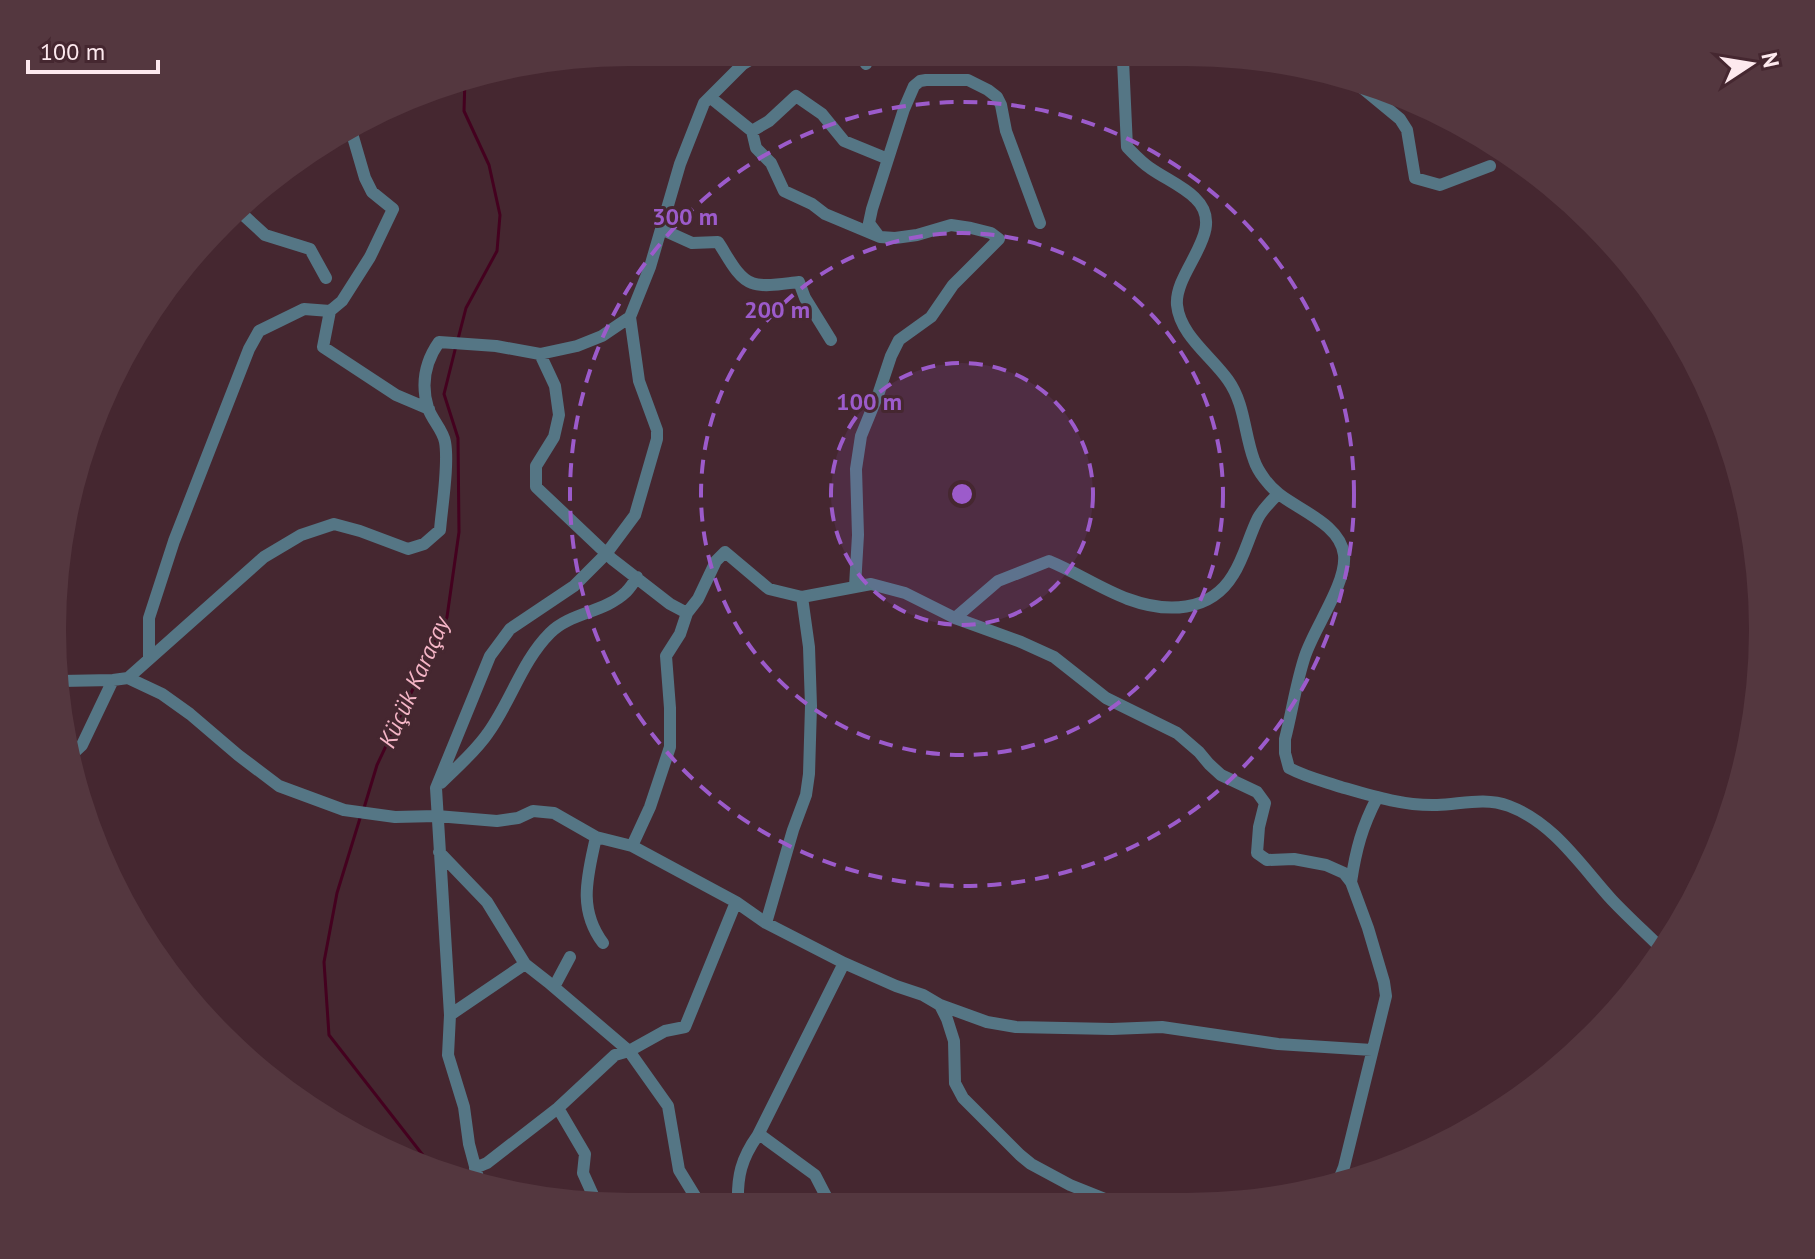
<svg xmlns="http://www.w3.org/2000/svg" width="1815" height="1259" font-family="'PT Sans',sans-serif">
  <rect width="100%" height="100%" fill="#452730"/>
  <g fill="none" stroke-linecap="round" stroke-linejoin="round">
    <!-- stream -->
    <path stroke="#44011f" stroke-width="3" d="M458 339 466 308 497 251 500 215 489 165 464 111 465 78
      M364 808 377 765 447 617 459 532 458 438 444 394 456 346
      M361 815 337 893 324 962 329 1035 429 1163V1169"/>
    <!-- minor -->
    <path stroke="#557685" stroke-width="12" d="M862 56 866 64
      M1123 60 1127 147C1134 154 1141 162 1150 168 1164 178 1183 186 1195 198 1229 230 1174 270 1177 305 1180 335 1211 356 1228 380 1245 404 1244 433 1254 460 1258 472 1269 486 1279 494 1299 510 1341 525 1344 555 1347 583 1314 628 1305 656 1296 683 1292 712 1285 739V753L1289 768C1306 777 1323 781 1341 787 1372 796 1404 806 1437 805 1462 804 1485 797 1509 806 1554 823 1581 866 1612 900 1629 918 1647 934 1665 952
      M1360 86 1400 119 1407 130 1415 178 1440 185 1490 166
      M711 98 752 131 756 148 771 163 784 191 812 204 825 214 880 237 895 238 917 235 951 225 971 228 991 233 999 239 953 285 931 317 899 340 891 356 879 392 861 436 856 469 858 535 855 586
      M351 130 365 178 372 192 393 209 370 257 342 301 330 311 323 347 396 395 429 409
      M752 131 769 121 796 96 822 114 844 141 888 159
      M239 211 265 235 310 249 326 278
      M661 229 692 243 718 242C727 255 737 278 752 283 764 288 787 283 799 282L805 298 831 340
      M878 235 869 223 872 209 904 109 914 86 920 81 926 80H968L988 90 997 97 1001 105 1006 131 1040 223
      M540 354 555 386 559 415 554 437 536 466V487L612 559 670 604 687 613 698 599 716 561 725 552 769 589 802 597 871 584 905 593 955 618 1021 642 1054 657 1106 698 1177 733 1199 752 1209 764 1221 775 1257 792 1265 803 1259 827 1257 853 1267 860 1294 859 1326 865 1344 873 1351 882 1368 928 1384 982 1386 996 1344 1167 1338 1182
      M955 618 998 581 1049 561C1076 572 1101 589 1128 599 1166 613 1210 613 1233 575 1244 558 1249 536 1258 518 1263 509 1271 501 1278 494
      M149 659V618L174 541 249 349 259 331 304 309 330 311
      M128 678 162 694 190 714 238 755 279 786 344 810 395 817 437 816 497 821 518 818 533 811 554 813 596 837 632 846 736 902 766 923 844 963 896 986 923 995 940 1005 947 1019 954 1041 955 1083 963 1098 1020 1155 1031 1164 1070 1185 1105 1199
      M61 681 113 680 128 678 264 557 301 535 334 524 360 531 408 549 424 544 440 530C442 506 449 464 445 442 443 430 432 420 428 408 421 385 425 362 439 342L496 346 540 354 577 346 602 336 630 317 650 267 680 164 704 103 743 64 760 54
      M68 758 82 745 113 680
      M441 783C457 767 475 752 488 733 511 701 522 661 550 633 571 612 604 613 626 592 630 588 634 582 637 577
      M596 837C588 875 577 908 603 943
      M632 846 650 807 670 747V708L666 656 680 634 687 613
      M439 852 487 902 525 964 450 1015
      M1351 882C1356 849 1362 827 1377 798
      M766 923 793 830 806 795 809 774 811 706 809 647 802 597
      M525 964 548 982 629 1051 668 1106 679 1170 701 1206
      M554 987 570 957
      M940 1005 987 1022 1016 1027 1112 1029 1162 1027 1278 1044 1372 1050
      M558 1108 585 1154 583 1173 597 1204
      M759 1134 815 1175 830 1204
      M475 1168 487 1163 558 1108 615 1055 629 1051 665 1031 685 1027 736 902
      M480 1185 469 1144 464 1107 448 1055 450 1015 436 788 490 656 510 629 574 586 606 554 635 515 657 439V430L639 381 630 317
      M738 1205C737 1176 741 1159 758 1135L844 963"/>
  </g>
  <!-- distance rings -->
  <circle cx="962" cy="494" r="131" fill="#9c5bcb" fill-opacity=".12"/>
  <g fill="none" stroke="#9c5bcb" stroke-width="4" stroke-dasharray="14 10">
    <circle cx="962" cy="494" r="131"/>
    <circle cx="962" cy="494" r="261"/>
    <circle cx="962" cy="494" r="392"/>
  </g>
  <g text-anchor="middle" dominant-baseline="central" stroke-width="6" stroke-linejoin="round" paint-order="stroke">
    <!-- water labels -->
    <g font-size="24" font-style="italic" fill="#f5b5c6" stroke="#452730">
      <text transform="translate(414 682) rotate(-66)">Küçük Karaçay</text>
    </g>
  </g>
  <!-- crop -->
  <path d="M0 0H1815V1259H0ZM629 66H1186A563 563 0 0 1 1749 629V630A563 563 0 0 1 1186 1193H629A563 563 0 0 1 66 630V629A563 563 0 0 1 629 66Z" fill="#54373f" fill-rule="evenodd"/>
  <circle cx="962" cy="494" r="12" fill="#9c5bcb" stroke="#452730" stroke-width="4"/>
  <g font-size="24" text-anchor="middle" font-weight="bold" fill="#9c5bcb" stroke="#452730" stroke-width="6" stroke-linejoin="round" paint-order="stroke">
    <text x="685" y="225">300 m</text>
    <text x="777" y="318">200 m</text>
    <text x="869" y="410">100 m</text>
  </g>
  <!-- north arrow -->
  <g transform="translate(1751 64) rotate(78)" stroke="#452730" stroke-width="6" paint-order="stroke">
  <path d="M0-6L14 30L0 20L-14 30Z" fill="#fde9ee"/>
  <text y="-12" font-size="22" font-weight="bold" text-anchor="middle" fill="#fde9ee">N</text>
  </g>
  <!-- scale -->
  <path d="M28 60v12h130v-12" fill="none" stroke="#fde9ee" stroke-width="4"/>
  <text x="40" y="60" font-size="24" fill="#fde9ee" stroke="#452730" stroke-width="6" paint-order="stroke">100 m</text>
</svg>
